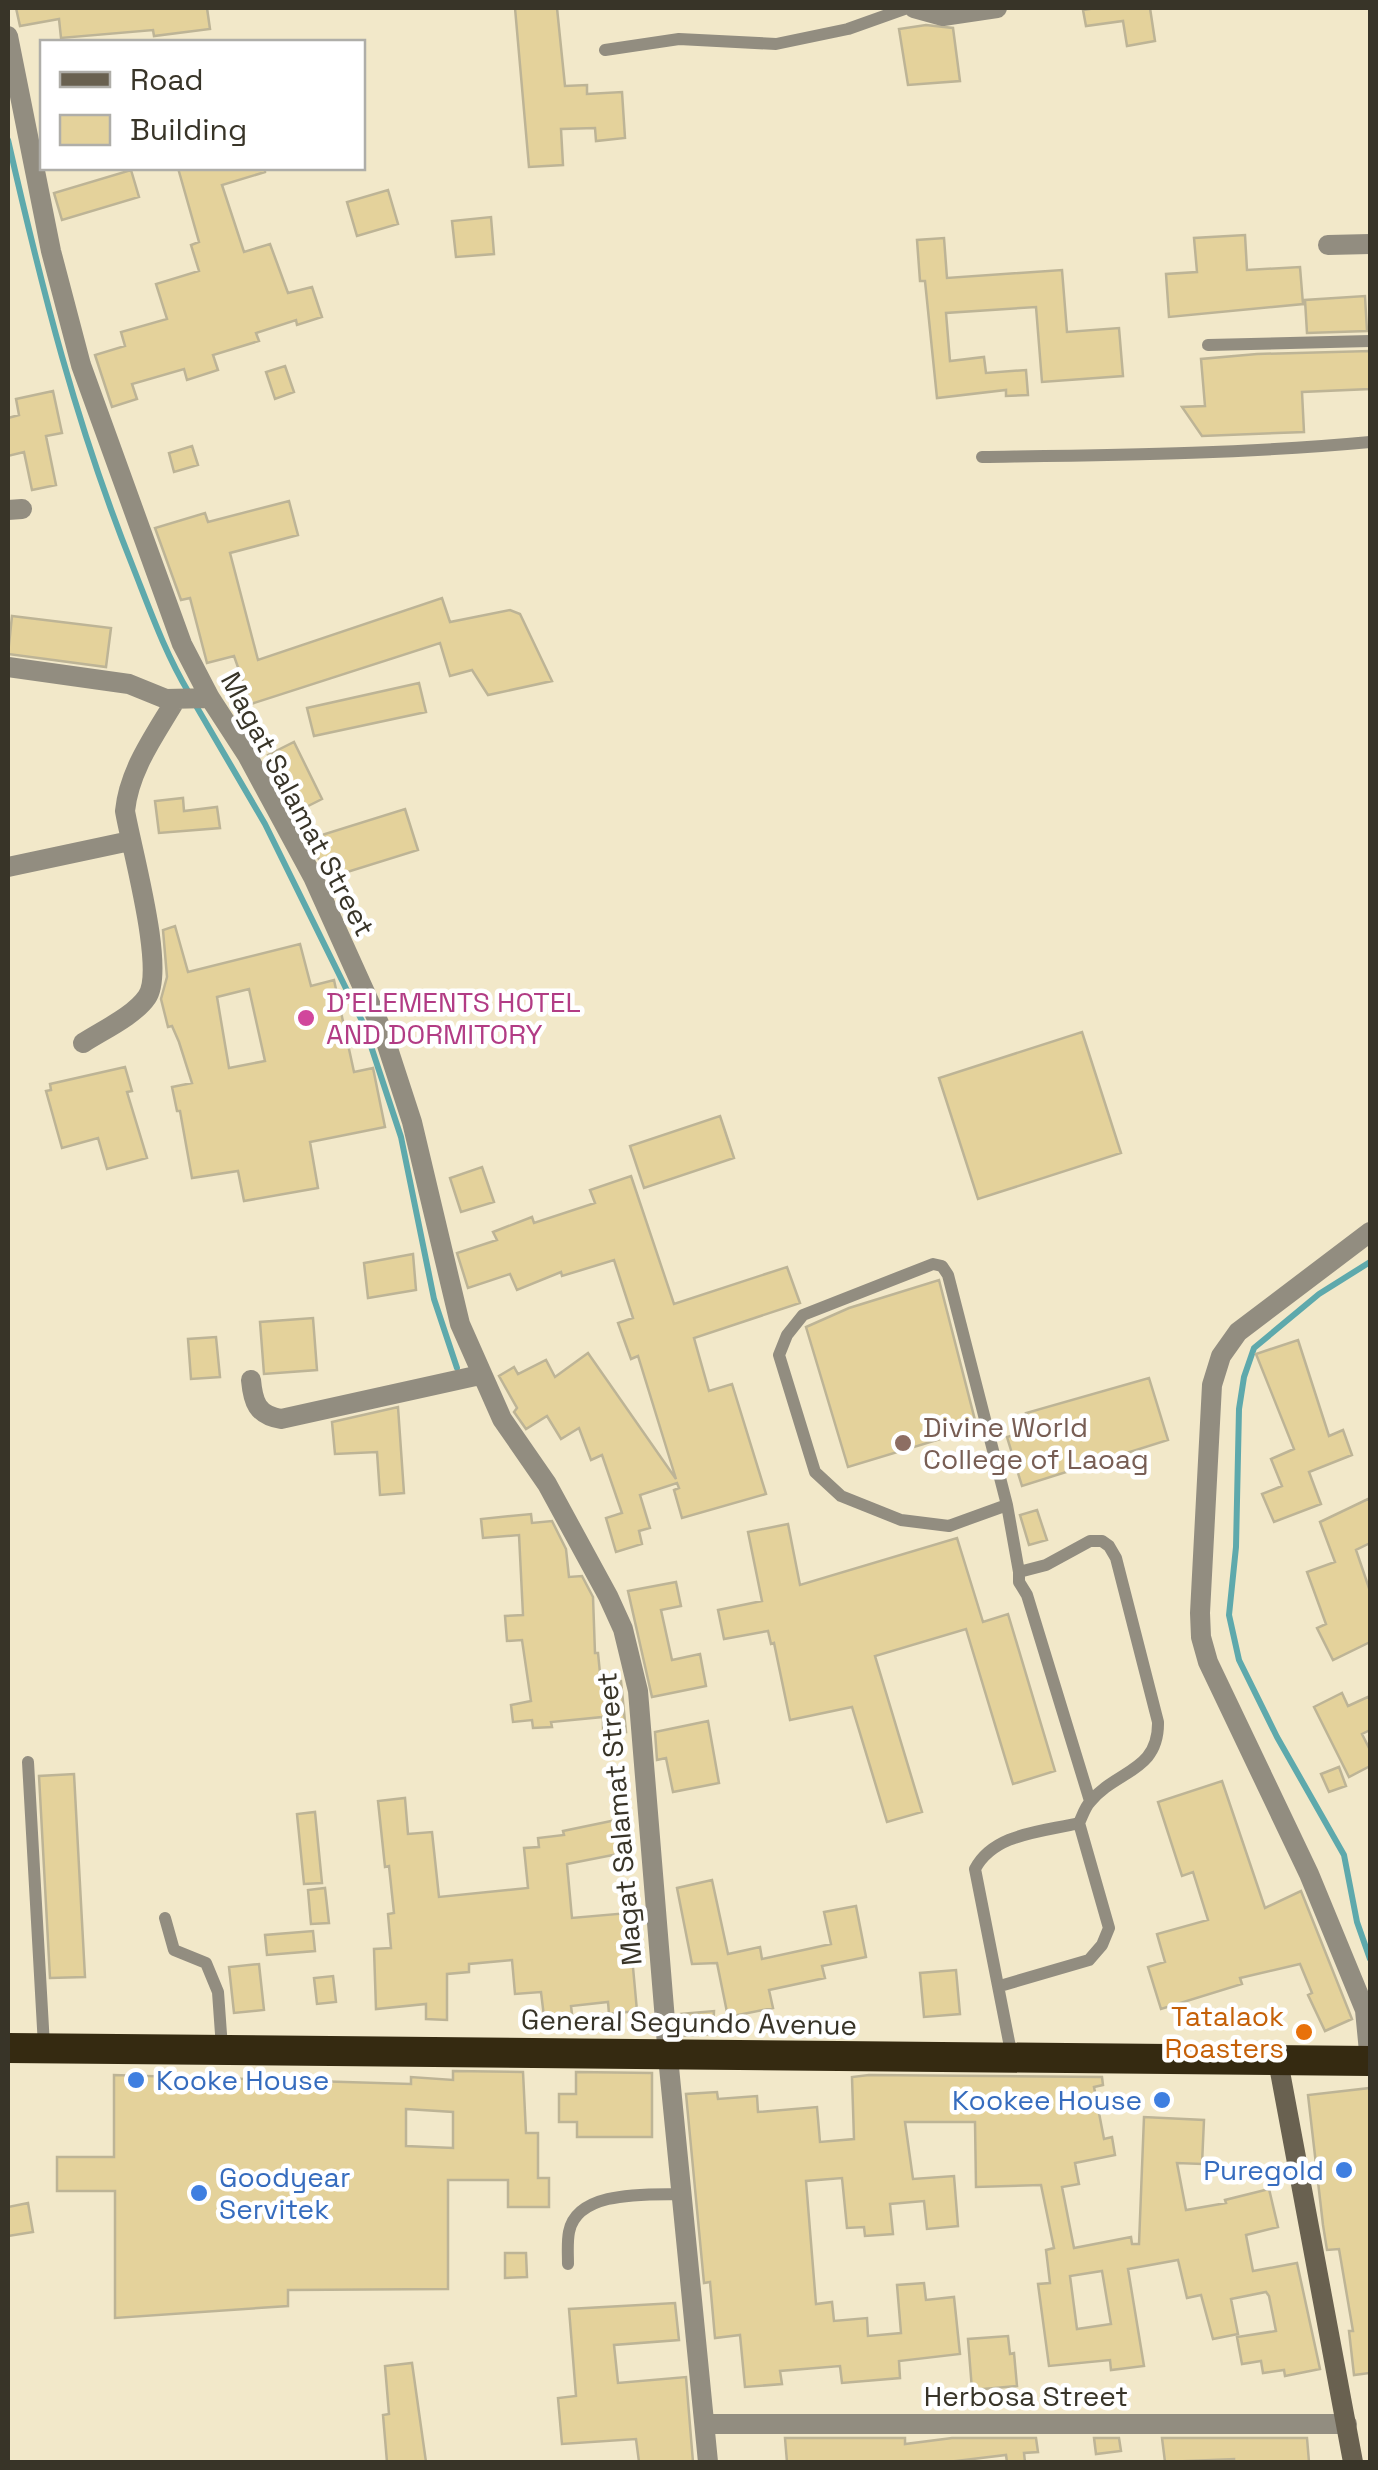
<svg xmlns="http://www.w3.org/2000/svg" width="1378" height="2470" font-family="'Space Grotesk',sans-serif">
  <rect width="100%" height="100%" fill="#f2e8c9"/>
  <g fill="none" stroke-linecap="round" stroke-linejoin="round">
    <!-- stream -->
    <path stroke="#5ea9ac" stroke-width="6" d="M8 140C42 289 76 425 133 567 150 610 165 653 189 693
      M195 704 265 824 364 1025 401 1137 434 1299 457 1368
      M1370 1262 1319 1294 1254 1348 1244 1377 1239 1409 1236 1547 1229 1615 1239 1660 1277 1737 1344 1855 1357 1922 1370 1959"/>
  </g>
  <!-- building -->
  <path fill="#e4d29b" stroke="#bdb496" stroke-width="2.5" fill-rule="evenodd" d="M16 8H207L210 29 154 36 153 30 61 38 59 19 20 26Z
    M515 8H557L565 86 587 85V94L622 92 625 138 596 141 595 128 561 129 563 165 529 167Z
    M1096 8H1150L1155 41 1127 46 1123 21 1086 26 1083 10Z
    M926 25 953 28 960 81 908 85 899 29Z
    M178 168H265V172L222 185 244 252 270 244 288 293 312 287 322 317 297 325 296 320 256 333 259 341 213 355 218 370 187 380 184 369 132 384 137 399 112 407 95 355 125 346 121 332 167 319 156 284 199 271 191 245 199 242Z
    M131 170 139 197 62 220 54 193Z
    M388 190 398 224 357 236 347 202Z
    M491 217 494 254 456 257 452 221Z
    M1245 235 1247 270 1300 267 1303 304 1169 317 1166 274 1197 272 1194 238Z
    M944 238 947 278 1062 270 1067 332 1119 328 1123 376 1042 382 1036 307 946 313 950 361 984 357 986 373 1026 370 1028 395 1006 396V390L937 398 925 281H920L917 240Z
    M1365 296 1367 331 1307 333 1305 300Z
    M1370 351V389L1302 392 1304 432 1202 436 1182 407 1205 406 1201 359 1257 354Z
    M285 366 294 392 275 399 266 372Z
    M53 391 62 433 46 436 56 485 32 490 24 452 8 456V418L19 415 16 399Z
    M192 446 198 465 174 472 169 453Z
    M289 501 298 535 230 553 258 660 442 598 450 622 510 610 520 614 552 681 488 695 472 670 450 676 440 643 251 704 234 656 207 663 190 598 181 600 155 528 205 513 208 522Z
    M12 616 111 628 106 667 8 654Z
    M419 683 426 712 314 736 307 708Z
    M294 742 322 799 296 812 268 755Z
    M183 798 184 811 217 807 220 828 159 833 155 801Z
    M405 809 418 850 328 878 309 839Z
    M175 926 188 972 300 944 311 986 334 980 354 1072 373 1068 385 1127 310 1142 318 1188 244 1201 238 1171 192 1178 180 1111H177L172 1087 192 1083 179 1042 172 1026 168 1027 161 999 167 977 163 930ZM249 989 265 1061 229 1068 217 997Z
    M1082 1032 1121 1153 978 1199 939 1078Z
    M125 1067 132 1091 127 1092 147 1158 107 1169 98 1138 62 1148 46 1091 51 1090 50 1084Z
    M720 1116 734 1158 644 1188 630 1146Z
    M482 1167 494 1202 461 1212 450 1178Z
    M631 1176 674 1304 787 1267 800 1303 694 1338 709 1391 732 1384 766 1494 682 1518 674 1490 679 1488 677 1483 640 1495 650 1528 639 1531 642 1544 616 1552 606 1518 622 1513 602 1455 591 1460 579 1428 561 1439 547 1416 526 1429 514 1412 517 1408 499 1376 514 1367 518 1374 546 1360 555 1377 588 1353 676 1479 638 1356 631 1359 618 1323 633 1318 614 1260 562 1276 561 1272 517 1290 510 1274 468 1288 457 1253 497 1240 493 1232 532 1217 534 1223 595 1203 590 1190Z
    M413 1254 416 1290 368 1298 364 1263Z
    M939 1280 977 1428 848 1467 806 1327 849 1308Z
    M313 1318 317 1370 264 1374 260 1322Z
    M216 1337 220 1377 191 1379 188 1339Z
    M1298 1340 1329 1436 1343 1430 1352 1455 1309 1472 1321 1504 1274 1522 1262 1494 1282 1486 1271 1459 1294 1449 1256 1354Z
    M1149 1378 1168 1440 1022 1486 1007 1437 1031 1430 1026 1413Z
    M398 1407 404 1493 380 1495 377 1452 335 1454 332 1422Z
    M1370 1498V1543L1356 1550 1370 1591V1642L1333 1660 1317 1628 1326 1624 1307 1572 1335 1562 1320 1522Z
    M1037 1510 1047 1540 1029 1545 1020 1515Z
    M531 1514 532 1523 552 1521 566 1549 569 1577 582 1576 593 1597 595 1653H598L601 1683 621 1681 626 1732 603 1733V1717L551 1722 552 1727 533 1728 532 1720 513 1722 511 1705 531 1701 522 1640 507 1641 505 1616 523 1615 519 1535 483 1538 481 1519Z
    M788 1524 800 1585 957 1538 983 1622 1008 1614 1055 1771 1013 1784 966 1629 875 1656 922 1812 887 1822 852 1707 790 1720 774 1643 771 1644 768 1631 724 1639 718 1610 762 1601 748 1532Z
    M676 1582 681 1606 661 1610 672 1660 700 1654 706 1686 652 1697 628 1591Z
    M1342 1693 1348 1706 1370 1696V1730L1362 1734 1370 1750V1766L1349 1777 1314 1707Z
    M708 1721 719 1783 673 1792 666 1758 657 1760 655 1732Z
    M1339 1767 1346 1786 1329 1792 1321 1774Z
    M74 1774 85 1977 50 1978 39 1776Z
    M1222 1781 1265 1908 1301 1891 1352 2019 1325 2031 1308 1995 1312 1993 1300 1964 1240 1978 1242 1984 1161 2009 1148 1967 1165 1962 1157 1934 1208 1920 1193 1872 1182 1876 1158 1802Z
    M405 1798 408 1834 432 1832 439 1897 528 1888 524 1848 539 1847 538 1838 564 1835 563 1831 616 1820 623 1853 567 1864 572 1918 628 1913 637 2011 609 2014 608 2002 571 2006 572 2014 544 2017 541 1992 515 1994 512 1960 469 1964V1972L447 1974V2020L426 2019V2004L376 2009 374 1949 391 1948 388 1914 394 1913 389 1866 385 1867 378 1801Z
    M315 1812 322 1883 304 1884 297 1814Z
    M712 1880 728 1954 760 1947 762 1959 831 1944 824 1912 856 1906 866 1957 822 1966 825 1978 769 1990 773 2008 728 2017 717 1963 692 1964 677 1888Z
    M325 1888 329 1923 311 1924 308 1890Z
    M313 1931 315 1951 267 1955 265 1935Z
    M259 1964 264 2010 234 2013 229 1967Z
    M956 1970 960 2014 924 2017 920 1973Z
    M333 1976 336 2002 317 2004 314 1978Z
    M714 2011 713 2034 680 2036 681 2014Z
    M453 2071 523 2072 526 2133H538V2178H549V2207H508V2180H448V2289L288 2290V2306L115 2318V2191H57V2157H114V2075L411 2084V2077L453 2080ZM406 2109 453 2112V2148L406 2146Z
    M576 2072 652 2073V2137H577V2122H559V2094H576Z
    M869 2075 1102 2077 1103 2085 1094 2087 1104 2139 1112 2137 1115 2155 1075 2163 1079 2184 1062 2187 1074 2248 1131 2237 1132 2244H1139L1144 2117 1204 2120 1202 2164 1177 2163 1186 2210 1226 2203 1225 2200 1269 2189 1278 2227 1246 2235 1253 2271 1297 2263 1320 2369 1285 2376 1284 2370 1263 2373 1261 2361 1242 2364 1237 2337 1276 2331 1269 2296 1266 2292 1231 2299 1238 2334 1213 2339 1201 2295 1187 2298 1178 2260 1128 2269 1144 2366 1111 2370 1110 2360 1049 2366 1038 2284 1050 2283 1046 2250 1054 2248 1041 2185 976 2187 975 2122H905L913 2179 954 2176 958 2226 927 2229 924 2201 890 2204 893 2234 865 2236 864 2227 847 2228 842 2178 806 2181 816 2304 832 2302 834 2321 867 2318 868 2336 901 2333 897 2285 924 2283 926 2300 954 2297 960 2354 899 2361 900 2378 842 2383 840 2366 780 2371 782 2384 745 2387 740 2335 715 2338 710 2282 704 2283 686 2094 717 2092 718 2099 757 2096 758 2112 817 2107 820 2142 854 2139 852 2077ZM1102 2271 1111 2324 1077 2329 1070 2276Z
    M1370 2088V2373L1354 2375 1349 2331H1353L1339 2249 1327 2250 1323 2225 1308 2095Z
    M28 2203 33 2232 8 2236V2207Z
    M505 2253H526L527 2277 505 2278Z
    M675 2303 679 2340 614 2345 618 2383 686 2377 693 2462H639L636 2439 562 2444 558 2398 576 2396 569 2309Z
    M1008 2336 1010 2354 1014 2353 1017 2386 972 2390 968 2339Z
    M412 2363 426 2462H387L383 2415 389 2414 385 2366Z
    M785 2438H905V2444L952 2438H1036L1038 2452 1024 2453 1025 2462H1007L1006 2455 948 2462H787Z
    M1094 2438H1119L1121 2451 1096 2454Z
    M1162 2438H1307L1309 2462H1234V2459L1165 2462Z"/>
  <g fill="none" stroke-linecap="round" stroke-linejoin="round">
    <!-- lane -->
    <path stroke="#928d80" stroke-width="12" d="M605 50 679 39 776 44 848 29 907 8
      M1208 345 1370 341
      M982 457C1111 455 1241 454 1370 442
      M1007 1505 949 1526 901 1520 841 1496 815 1472 779 1355 787 1335 803 1315 933 1264 942 1266 948 1275 1007 1505 1019 1572
      M28 1762 44 2046
      M165 1918 174 1950 206 1963 218 1992 222 2048
      M1000 1986 1089 1960 1102 1945 1109 1928 1079 1823C1082 1817 1085 1807 1090 1802 1116 1770 1159 1772 1158 1722L1116 1558 1109 1546 1102 1541H1090L1046 1565 1019 1572V1582L1027 1595 1090 1801
      M1012 2057 975 1869C994 1833 1042 1832 1079 1823
      M568 2264C568 2254 567 2242 569 2232 577 2189 650 2195 682 2194"/>
    <!-- street -->
    <path stroke="#928d80" stroke-width="20" d="M914 8 943 16 997 8
      M8 36 51 251 81 365 182 644 210 698 247 755 313 877 382 1030 412 1122 460 1324 502 1419 547 1484 608 1596 623 1629 638 1691 668 2057 708 2462
      M1328 245 1370 244
      M8 510 22 509
      M8 667 129 684 166 699 210 698
      M8 867 130 841
      M83 1043C103 1030 134 1016 147 997 166 970 131 847 125 811 129 770 155 735 175 701
      M1370 1232 1238 1332 1221 1356 1212 1385 1200 1613 1201 1637 1208 1662 1309 1874 1365 2010 1370 2062
      M251 1380C253 1402 257 1415 281 1419L480 1375
      M705 2424H1347"/>
    <!-- secondary -->
    <path stroke="#696150" stroke-width="20" d="M1278 2061 1353 2462"/>
    <!-- highway -->
    <path stroke="#352a11" stroke-width="30" d="M8 2048 1370 2061"/>
  </g>
  <!-- markers -->
  <circle fill="#d1479c" stroke="#fff" stroke-width="4" cx="306" cy="1018" r="10"/>
  <circle fill="#8d6e63" stroke="#fff" stroke-width="4" cx="903" cy="1443" r="10"/>
  <circle fill="#e8710a" stroke="#fff" stroke-width="4" cx="1304" cy="2032" r="10"/>
  <g fill="#3f7fe0" stroke="#fff" stroke-width="4">
    <circle cx="136" cy="2080" r="10"/>
    <circle cx="1162" cy="2100" r="10"/>
    <circle cx="1344" cy="2170" r="10"/>
    <circle cx="199" cy="2193" r="10"/>
  </g>
  <g text-anchor="middle" dominant-baseline="central" stroke-width="9" stroke-linejoin="round" paint-order="stroke">
    <!-- street labels -->
    <g font-size="28" fill="#383428" stroke="#fff">
      <text transform="translate(298 804) rotate(62)">Magat Salamat Street</text>
      <text transform="translate(619 1819) rotate(-95)">Magat Salamat Street</text>
      <text transform="translate(689 2022) rotate(1)">General Segundo Avenue</text>
      <text x="1026" y="2396">Herbosa Street</text>
    </g>
    <!-- hotel labels -->
    <g font-size="28" fill="#b23c85" stroke="#fff" text-anchor="start">
      <text x="326" y="1002">D'ELEMENTS HOTEL<tspan x="326" dy="32">AND DORMITORY</tspan></text>
    </g>
    <!-- education labels -->
    <g font-size="28" fill="#785e54" stroke="#fff" text-anchor="start">
      <text x="923" y="1427">Divine World<tspan x="923" dy="32">College of Laoag</tspan></text>
    </g>
    <!-- food labels -->
    <g font-size="28" fill="#c56008" stroke="#fff" text-anchor="end">
      <text x="1284" y="2016">Tatalaok<tspan x="1284" dy="32">Roasters</tspan></text>
    </g>
    <!-- shop labels -->
    <g font-size="28" fill="#366cbe" stroke="#fff" text-anchor="start">
      <text x="156" y="2080">Kooke House</text>
      <text x="1142" y="2100" text-anchor="end">Kookee House</text>
      <text x="1324" y="2170" text-anchor="end">Puregold</text>
      <text x="219" y="2177">Goodyear<tspan x="219" dy="32">Servitek</tspan></text>
    </g>
  </g>
  <!-- border -->
  <rect width="1378" height="2470" fill="none" stroke="#383428" stroke-width="20"/>
  <!-- legend -->
  <rect x="40" y="40" width="325" height="130" fill="#ffffff" stroke="#afaea9" stroke-width="2.5"/>
  <rect x="60" y="72" width="50" height="15" fill="#696150" stroke="#afaea9" stroke-width="2.5"/>
  <text x="130" y="90" font-size="30" fill="#383428">Road</text>
  <rect x="60" y="115" width="50" height="30" fill="#e4d29b" stroke="#afaea9" stroke-width="2.5"/>
  <text x="130" y="140" font-size="30" fill="#383428">Building</text>
</svg>
